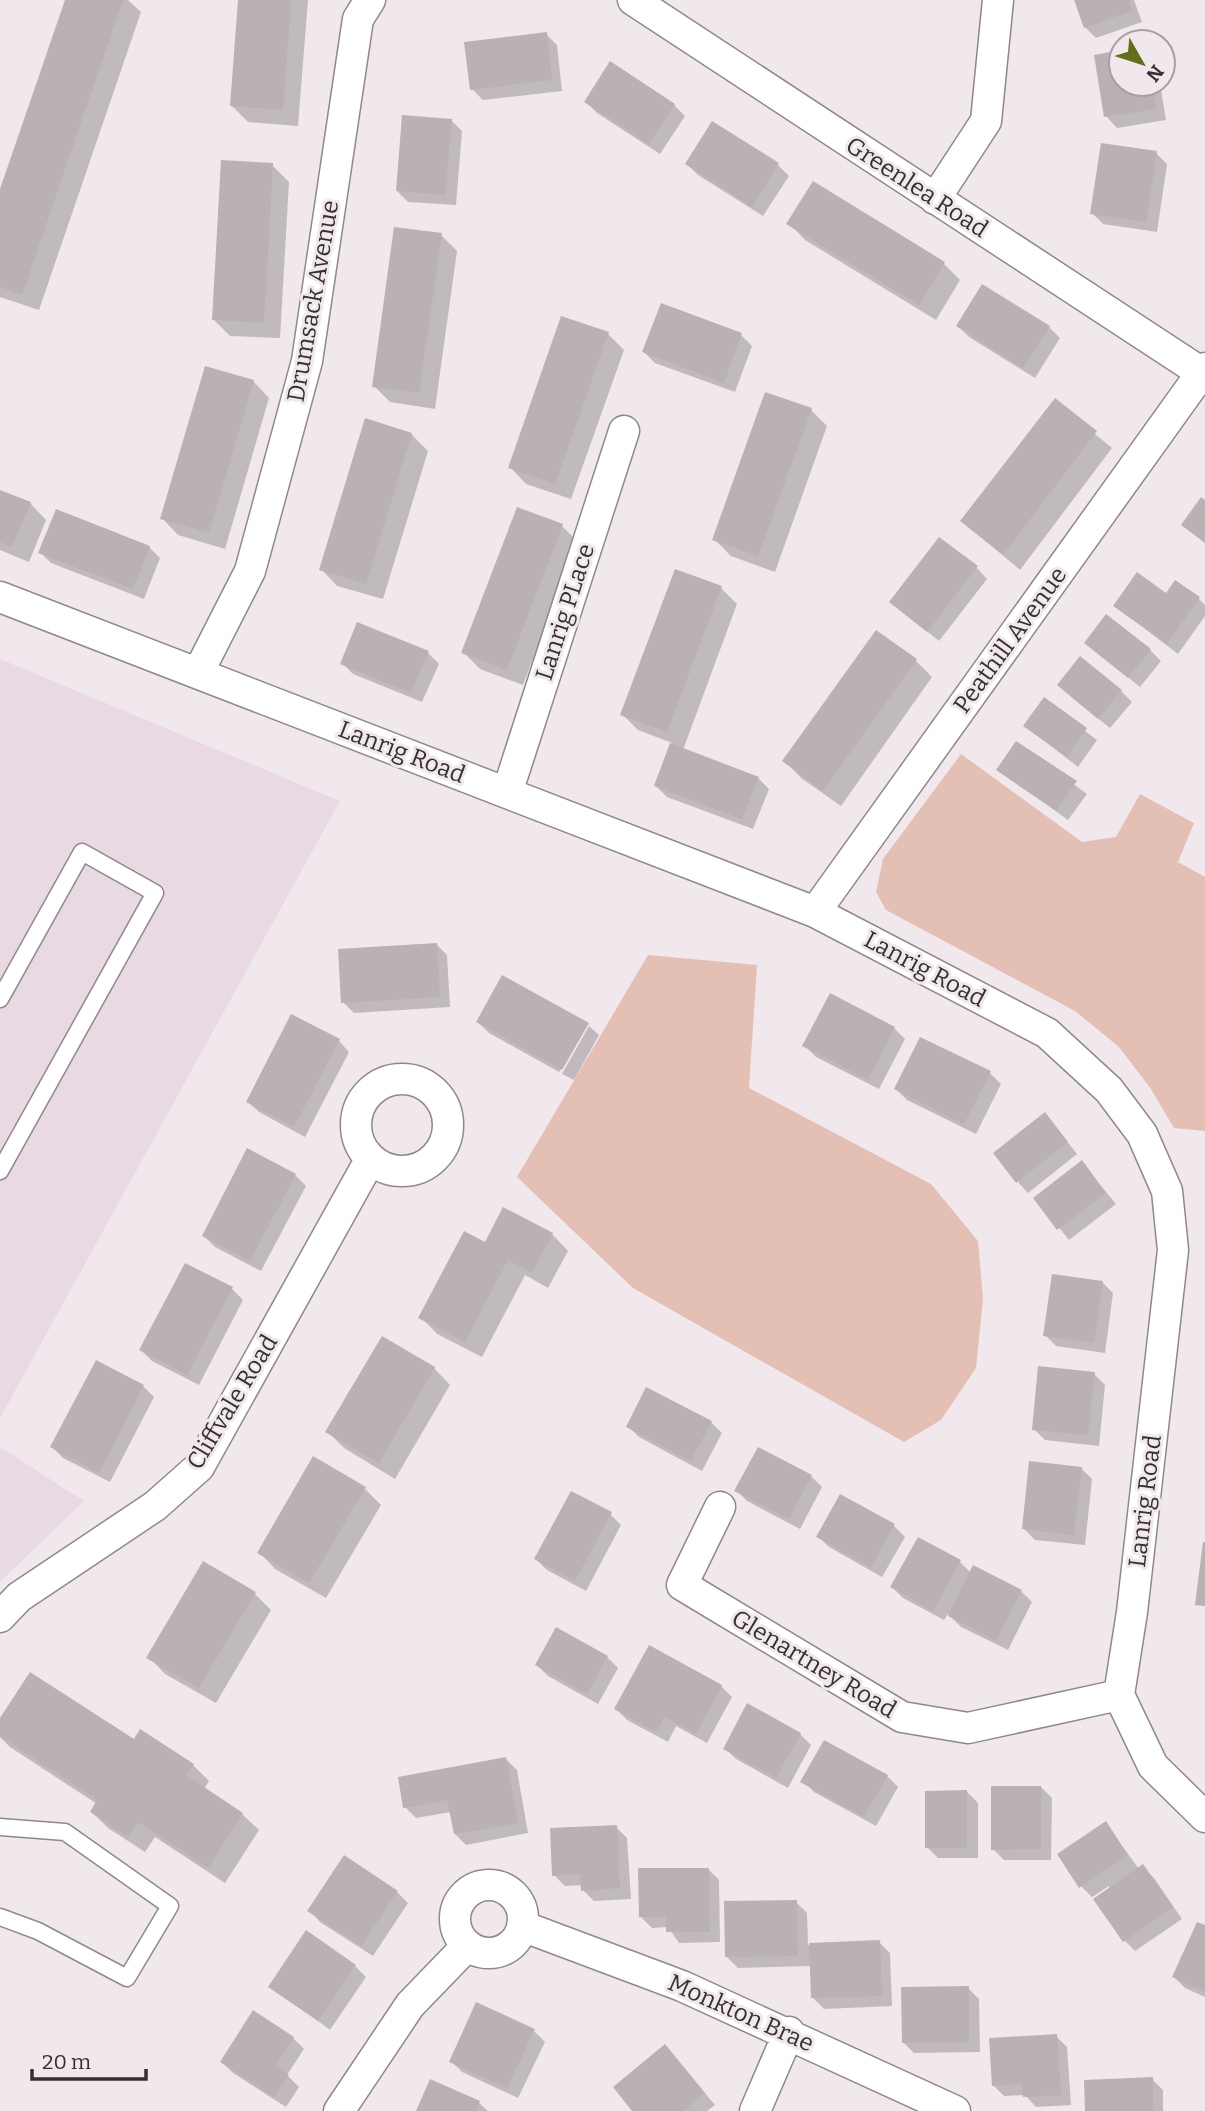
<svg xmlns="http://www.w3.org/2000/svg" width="1205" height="2111" font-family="Bitter,serif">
  <rect width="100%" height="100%" fill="#f1e8ed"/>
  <!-- built -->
  <path fill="#e9d9e2" d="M0 659 340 801 0 1418Z
    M0 1447 84 1501 0 1582Z"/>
  <!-- green -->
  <path fill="#e3bfb4" d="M961 754 1082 842 1116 837 1140 794 1194 823 1178 862 1205 877V1131L1174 1128 1151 1089 1119 1047 1075 1011 886 910 876 892 883 859Z
    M648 955 757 965 749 1088 931 1184 978 1241 983 1299 976 1368 941 1420 904 1442 633 1288 517 1177Z"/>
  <!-- shadow -->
  <path fill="#0003" d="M66 0H128L141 12 39 310 0 297V194Z
    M240 0H308L298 126 248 122 231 105Z
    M1076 0H1134L1142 22 1096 38 1085 27Z
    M546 34 557 45 562 91 483 100 472 89Z
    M1121 52V84H1160L1166 120 1117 128 1106 116Z
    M586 102 674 105 685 116 660 154 597 113Z
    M451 120 462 131 456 205 408 202 397 191Z
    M1156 153 1167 164 1157 232 1103 224 1092 213Z
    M687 164 778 165 789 176 763 216 698 175Z
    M272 165 289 182 280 338 230 336 214 320Z
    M789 223 944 264 960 280 936 320 805 240Z
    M441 235 457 251 435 409 390 402 374 386Z
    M958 326 1049 327 1060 338 1035 378 969 337Z
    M608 334 624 350 571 499 526 484 510 467Z
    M741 335 752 346 735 392 655 363 644 352Z
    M253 381 269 398 225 549 178 535 162 518Z
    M1055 401 1112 448 1020 570 962 521Z
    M811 410 827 426 775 572 731 556 714 539Z
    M411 434 428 451 383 599 337 586 321 569Z
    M0 492 30 503 46 520 29 562 0 550Z
    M562 526 578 542 523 685 480 669 464 653Z
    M149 547 160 558 144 599 51 563 40 552Z
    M977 568 987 579 939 641 891 602Z
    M721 588 737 604 683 750 758 778 769 789 753 829 667 797 656 786 672 743 638 730 622 714Z
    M1167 595 1199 599 1205 605V616L1178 654 1115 606Z
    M877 633 916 661 932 677 841 806 801 778 785 761Z
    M1086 643 1150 650 1161 661 1140 687Z
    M428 653 439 664 422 702 353 674 342 663Z
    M1121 691 1132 702 1110 728 1070 696Z
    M1044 700 1097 740 1078 767 1025 726Z
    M1017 743 1087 794 1068 820 998 769Z
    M436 944 447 955 450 1007 354 1013 343 1002Z
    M503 977 589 1025H585L559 1072 489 1033 478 1022Z
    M589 1026 599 1035 574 1080 562 1074Z
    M894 1028 905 1039 879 1089 816 1057 805 1046Z
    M339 1041 349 1052 305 1137 259 1112 248 1102Z
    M990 1073 1001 1084 976 1134 907 1100 896 1089Z
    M1055 1126 1077 1154 1028 1193 1018 1182Z
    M1082 1163 1116 1204 1069 1240 1035 1198Z
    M295 1175 306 1186 261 1271 215 1247 204 1236Z
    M552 1234 568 1251 548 1288 525 1275 482 1357 437 1334 421 1317 485 1244Z
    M186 1265 232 1289 243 1300 199 1385 152 1361 141 1350Z
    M1102 1282 1113 1293 1105 1353 1056 1346 1045 1335Z
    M434 1368 450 1385 395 1479 344 1448 328 1432Z
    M1094 1374 1105 1385 1099 1446 1045 1440 1034 1429Z
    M143 1386 154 1397 110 1482 63 1458 52 1447Z
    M711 1422 722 1433 702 1471 639 1437 628 1426Z
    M1081 1468 1092 1479 1085 1545 1035 1540 1024 1529Z
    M811 1476 822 1487 800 1529 747 1501 736 1490Z
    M365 1489 381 1505 326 1598 275 1569 259 1552Z
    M610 1514 621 1525 586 1591 547 1570 536 1559Z
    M894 1526 905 1537 882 1577 829 1547 818 1536Z
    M959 1561 971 1573 1021 1591 1032 1602 1008 1650 961 1627 948 1614 944 1620 903 1598 892 1587Z
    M255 1594 271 1610 216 1703 165 1674 149 1657Z
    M607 1657 618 1668 598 1704 548 1676 537 1665Z
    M721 1686 732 1697 707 1743 676 1726 668 1742 627 1720 616 1709Z
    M0 1721 134 1741 193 1765 209 1781 204 1789 242 1814 259 1830 225 1883 155 1837 145 1852 108 1828 92 1812 97 1804 10 1747 0 1737Z
    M800 1734 811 1745 788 1788 736 1759 725 1748Z
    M506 1759 517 1770 528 1833 466 1845 455 1834 451 1812 416 1818 405 1807Z
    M887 1776 898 1787 876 1826 814 1792 803 1781Z
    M1041 1787 1052 1798 1051 1860H1004L993 1849Z
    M967 1792 978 1803V1858H938L927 1847Z
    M1106 1824 1139 1869 1143 1867 1154 1878 1182 1919 1135 1951 1124 1940 1109 1886 1092 1897 1081 1886Z
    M616 1827 627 1838 631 1899 594 1901 583 1890V1885L565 1886 554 1875Z
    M708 1869 719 1880 720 1942 679 1943 668 1927 652 1928 641 1917Z
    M397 1892 408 1903 373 1956 320 1922 310 1911Z
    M796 1902 807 1913 808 1945 879 1942 890 1953 892 2006 824 2009 813 1998 812 1966 738 1968 727 1957Z
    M1205 1927V1997L1185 1988 1174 1977Z
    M355 1966 366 1977 330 2030 271 1986Z
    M968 1988 979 1999 980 2052 914 2053 903 2042Z
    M534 2031 545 2042 518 2098 462 2072 451 2061Z
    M1056 2036 1067 2047 1071 2105 1036 2107 1025 2095 1004 2096 993 2085Z
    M293 2038 304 2049 287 2075 299 2087 286 2107 233 2073 222 2062Z
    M665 2046 715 2105 707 2111H635Z
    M1152 2079 1163 2090V2111H1087Z
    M431 2081 479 2103 488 2111H418Z"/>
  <!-- building -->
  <path fill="#bab1b2" d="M65 0H123L22 295 0 287V189Z
    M238 0H291L283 110 230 106Z
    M1074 0H1129L1132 11 1084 28Z
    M547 32 552 80 470 90 464 42Z
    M1121 50V84H1151L1156 109 1104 117 1094 55Z
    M610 61 675 104 649 144 584 102Z
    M402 115 452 119 445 195 396 191Z
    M712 121 779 163 752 207 685 164Z
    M1101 143 1157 151 1146 222 1090 214Z
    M221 160 273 163 264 323 212 320Z
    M813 181 945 262 919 305 786 224Z
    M394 227 442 233 419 393 372 387Z
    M982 284 1050 326 1023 368 956 326Z
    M661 303 742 333 724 383 642 352Z
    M561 316 609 332 555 484 508 468Z
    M205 366 254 380 209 533 160 519Z
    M765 392 812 408 758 556 712 540Z
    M1055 398 1097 431 1003 555 960 521Z
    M365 418 412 433 366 584 319 570Z
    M0 490 31 502 12 547 0 542Z
    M1201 497 1205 500V543L1181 525Z
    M517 507 563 524 507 670 461 653Z
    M56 509 150 546 133 589 38 553Z
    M939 537 978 566 927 632 889 602Z
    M675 569 722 586 667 732 620 715Z
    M1137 572 1166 593 1175 580 1200 597 1167 644 1113 606Z
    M1106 614 1151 649 1128 678 1084 643Z
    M357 622 429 651 411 693 340 664Z
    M876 630 917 659 823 791 782 761Z
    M1080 656 1122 690 1098 719 1057 685Z
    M1044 697 1087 728 1067 757 1023 726Z
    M1016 741 1077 781 1056 811 996 770Z
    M670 743 759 777 742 819 654 786Z
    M437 943 440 997 341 1003 338 949Z
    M502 975 589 1023 562 1070 476 1022Z
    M830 993 895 1027 868 1080 802 1046Z
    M291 1014 340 1039 294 1127 246 1102Z
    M920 1037 991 1071 964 1124 894 1089Z
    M1045 1112 1068 1142 1016 1183 993 1153Z
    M247 1148 296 1174 250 1261 202 1236Z
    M1082 1160 1106 1193 1057 1230 1033 1198Z
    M503 1207 553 1233 532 1273 508 1260 465 1342 418 1318 464 1231 485 1242Z
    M185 1263 233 1287 187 1375 139 1350Z
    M1052 1274 1103 1281 1094 1343 1043 1336Z
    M382 1336 435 1367 379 1463 325 1432Z
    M96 1360 144 1385 99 1473 50 1447Z
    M1038 1366 1095 1372 1088 1435 1032 1430Z
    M646 1387 712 1421 691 1461 626 1427Z
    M758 1447 812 1475 789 1519 734 1491Z
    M313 1456 366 1487 309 1583 257 1553Z
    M1029 1461 1082 1467 1074 1535 1022 1529Z
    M571 1491 612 1512 575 1581 534 1559Z
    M840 1494 895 1524 871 1567 816 1537Z
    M918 1537 961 1560 933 1611 890 1587Z
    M1203 1542H1205V1606L1195 1605Z
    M203 1561 256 1592 199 1688 146 1658Z
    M973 1565 1022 1590 996 1641 948 1616Z
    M556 1627 608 1656 587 1694 535 1665Z
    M649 1645 722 1685 696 1734 665 1717 656 1732 614 1709Z
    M30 1672 134 1739 140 1729 194 1764 186 1775 243 1813 208 1868 138 1822 128 1837 90 1812 97 1800 0 1736V1718Z
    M747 1703 801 1733 776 1778 723 1749Z
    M824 1740 888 1775 864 1817 800 1782Z
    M506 1757 518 1823 454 1834 447 1800 403 1808 398 1777Z
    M991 1786H1041V1849L991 1850Z
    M967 1790V1848H925V1791Z
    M1106 1821 1128 1855 1079 1888 1057 1854Z
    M617 1825 620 1888 581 1891 580 1874 552 1876 550 1828Z
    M344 1855 398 1891 361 1946 307 1911Z
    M1143 1864 1173 1907 1123 1942 1093 1899Z
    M638 1868H709L710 1932H666V1917H639Z
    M797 1900 798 1956 725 1957 724 1901Z
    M1197 1922 1205 1925V1992L1172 1977Z
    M306 1930 356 1965 318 2021 268 1987Z
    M880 1940 882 1996 811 1998 809 1943Z
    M969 1986V2042L902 2043 901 1987Z
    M476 2002 535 2029 507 2088 449 2062Z
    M253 2010 294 2037 275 2066 289 2075 274 2097 220 2062Z
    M1057 2034 1061 2095 1023 2097 1022 2084 992 2086 989 2038Z
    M665 2044 705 2093 683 2111H632L613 2087Z
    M1153 2077V2111H1085L1084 2080Z
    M430 2079 480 2101 476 2111H416Z"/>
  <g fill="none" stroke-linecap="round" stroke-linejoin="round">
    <defs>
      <path id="lane" d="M0 999 82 852 155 893 0 1171
        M0 1827 65 1832 170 1906 127 1978 38 1931 0 1917"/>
      <path id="street" d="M633 0 1202 373
        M935 199 986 121 998 0
        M0 597 815 912 1047 1033 1109 1090 1142 1134 1167 1191 1173 1250 1132 1612 1119 1695 1153 1766 1205 1817
        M198 673 250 571 307 361 358 19 370 0
        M507 793 624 431
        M815 912 1205 368
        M356 1125a46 46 0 1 1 92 0a46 46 0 1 1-92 0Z
        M720 1507 682 1585 902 1717 968 1728 1119 1695
        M0 1617 19 1597 155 1506 199 1467 370 1160
        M455 1919a34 34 0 1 1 68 0a34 34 0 1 1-68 0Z
        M522 1926 682 1986 955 2111
        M339 2111 410 2005 467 1946
        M755 2111 789 2032"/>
    </defs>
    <!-- lane casing -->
    <use href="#lane" stroke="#8f888c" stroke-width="19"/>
    <!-- street casing -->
    <use href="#street" stroke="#8f888c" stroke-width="33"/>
    <!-- lane -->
    <use href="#lane" stroke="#fff" stroke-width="16"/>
    <!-- street -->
    <use href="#street" stroke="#fff" stroke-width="30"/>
  </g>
  <g text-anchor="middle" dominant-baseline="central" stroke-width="6" stroke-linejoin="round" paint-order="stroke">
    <!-- street labels -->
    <g font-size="24" fill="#353133" stroke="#f1e8ed">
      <text transform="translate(917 187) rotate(33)">Greenlea Road</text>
      <text transform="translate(313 301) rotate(-80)">Drumsack Avenue</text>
      <text transform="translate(565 612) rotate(-72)">Lanrig PLace</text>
      <text transform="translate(1010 640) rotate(-54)">Peathill Avenue</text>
      <text transform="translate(402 752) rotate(21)">Lanrig Road</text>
      <text transform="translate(925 969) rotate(28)">Lanrig Road</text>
      <text transform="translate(232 1402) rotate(-59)">Cliffvale Road</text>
      <text transform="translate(1145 1501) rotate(-83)">Lanrig Road</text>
      <text transform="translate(814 1664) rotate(31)">Glenartney Road</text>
      <text transform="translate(741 2013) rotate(24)">Monkton Brae</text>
    </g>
  </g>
  <!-- north arrow -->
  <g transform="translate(1142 63) rotate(129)"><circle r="33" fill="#f1e8ed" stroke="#a69fa3" stroke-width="2"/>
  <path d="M0-5L12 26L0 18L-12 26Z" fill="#616f1a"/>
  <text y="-10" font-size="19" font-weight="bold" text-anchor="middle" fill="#353133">N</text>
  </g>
  <!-- scale -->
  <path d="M32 2069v10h114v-10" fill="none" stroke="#353133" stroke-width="3.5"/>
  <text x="42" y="2069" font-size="21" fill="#353133" stroke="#f1e8ed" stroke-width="5" paint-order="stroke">20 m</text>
</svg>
